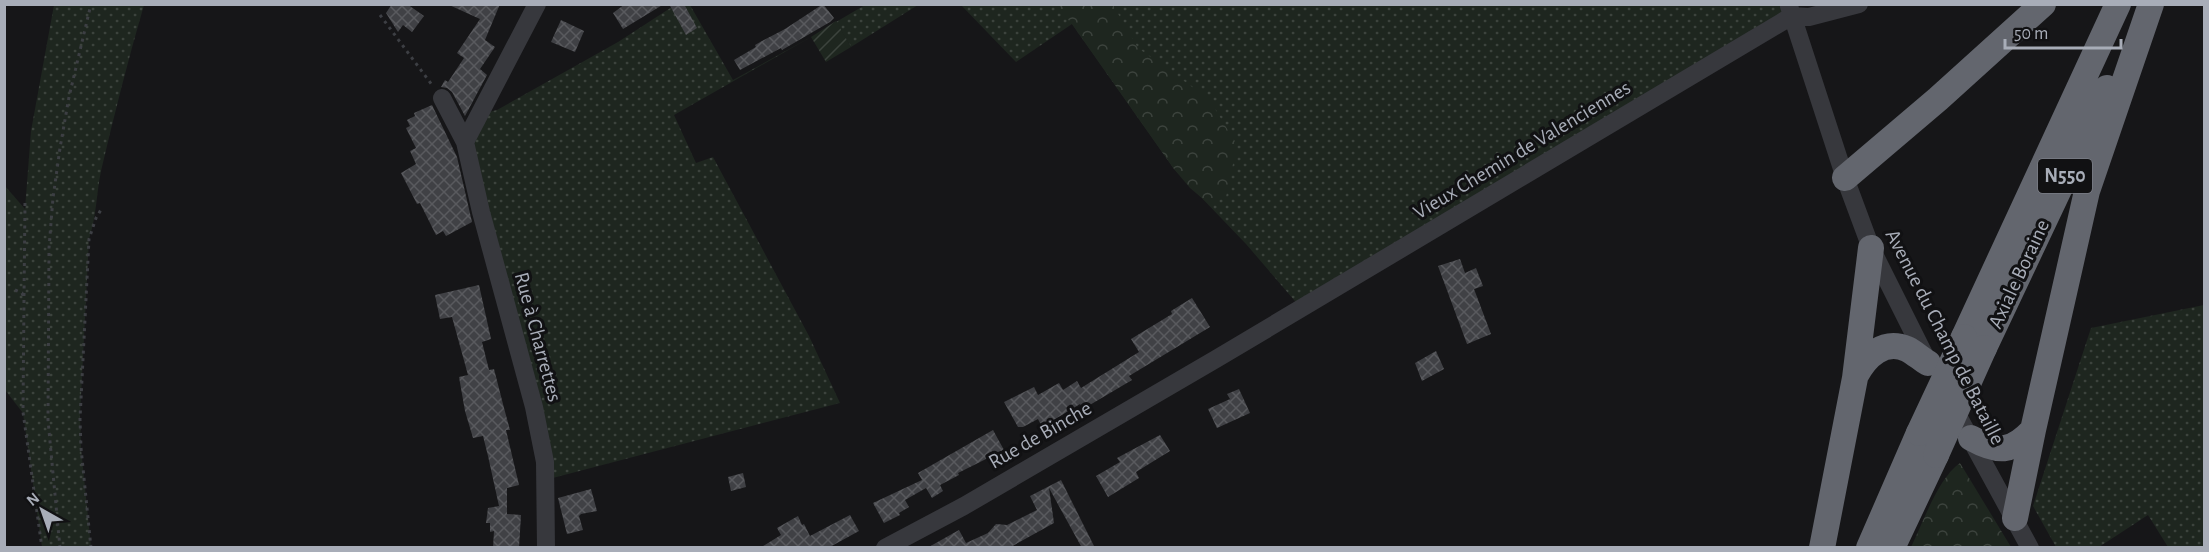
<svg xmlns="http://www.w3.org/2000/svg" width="2209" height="552" font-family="'Alegreya Sans',sans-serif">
  <defs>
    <pattern id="grass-dots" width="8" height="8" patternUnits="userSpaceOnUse" patternTransform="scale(1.5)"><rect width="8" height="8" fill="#1e261f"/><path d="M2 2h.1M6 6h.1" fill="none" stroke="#3c433d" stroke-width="1.8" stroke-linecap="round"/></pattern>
    <pattern id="forest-crowns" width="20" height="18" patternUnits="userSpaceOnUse" patternTransform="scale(1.5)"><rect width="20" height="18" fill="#1e261f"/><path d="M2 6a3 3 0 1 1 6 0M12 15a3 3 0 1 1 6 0" fill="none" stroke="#3c433d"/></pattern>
    <pattern id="garden-furrows" width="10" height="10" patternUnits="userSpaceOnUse" patternTransform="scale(1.5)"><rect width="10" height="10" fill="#1e261f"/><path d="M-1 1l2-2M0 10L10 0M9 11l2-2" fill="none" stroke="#3c433d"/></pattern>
    <pattern id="building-cross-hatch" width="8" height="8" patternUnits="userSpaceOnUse" patternTransform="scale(1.5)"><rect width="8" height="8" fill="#404145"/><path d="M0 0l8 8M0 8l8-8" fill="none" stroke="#595a5e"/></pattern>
  </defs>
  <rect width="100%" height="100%" fill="#161618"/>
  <!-- grass -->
  <path fill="url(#grass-dots)" d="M1788 4 1792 16 1300 307 1246 244 1174 169 1072 24 1016 62 961 5Z
    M54 5H144C128 60 114 115 101 171 96 195 97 214 89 239L80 416 81 448 91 547H42L23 413 5 390V186L25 209 31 131Z
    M675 5H690L733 80 811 37 674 115 696 163 713 157 809 336 840 403 545 480 465 142 480 114 497 110 618 42Z
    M865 5H918L851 47 836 22Z
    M2204 305V547H2168L2148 515 2099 547H2056L2033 506 2091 328Z"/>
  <!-- forest -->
  <path fill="url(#forest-crowns)" d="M1055 5H1113L1138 48 1209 99 1237 145 1226 197 1209 204 1190 188 1174 169 1072 24Z
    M1960 463 2011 547H1911C1923 523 1938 478 1960 463Z"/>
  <!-- garden -->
  <path fill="url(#garden-furrows)" d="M836 21 851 47 826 62 811 37Z"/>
  <!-- building -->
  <path fill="url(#building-cross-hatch)" d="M392 4H407L424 16 412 32 403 25 398 32 386 13Z
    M447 4H500L485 40 495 47 480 69 487 75 465 116 452 92 447 88 441 87 445 80 448 82 464 58 457 53 480 19Z
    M625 4H664L623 29 613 13Z
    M669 4H684L697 28 686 35Z
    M823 4 834 18 830 22 782 50 781 48 740 70 734 60 756 47 755 45 762 41 785 29Z
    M561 20 584 31 575 52 551 42Z
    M432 105 457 157 472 222 446 236 443 231 436 235 420 203 417 204 401 173 416 164 410 151 416 148 406 128 410 126 407 120 415 116 414 113Z
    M1460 259 1465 273 1476 268 1483 286 1474 289 1491 334 1467 344 1438 266Z
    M479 285 491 339 482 342 489 370 494 369 504 408 510 430H506L519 485 507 488V514L521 515 519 548H493L494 531 490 532V523H486L488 508 499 506 488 456 483 436 473 438 465 411 459 377 468 375 452 317 440 319 435 295Z
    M1192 298 1210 327 1129 376 1132 380 1083 409 1080 404 1042 427 1038 419 1023 427H1018L1004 402 1034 387 1038 395 1059 383 1063 390 1077 381 1081 388 1139 352 1131 339 1172 314 1171 311Z
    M1436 351 1444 369 1422 381 1415 363Z
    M1239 389 1250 413 1217 428 1208 409 1230 399 1227 394Z
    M993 430 1004 450 958 473 959 475 940 485 943 491 932 498 926 488 905 500 909 507 899 513 900 515 884 523 873 503 922 480 918 473Z
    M1160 435 1170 451 1136 472 1139 478 1108 497 1096 476 1120 462 1117 458Z
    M743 473 746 487 731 491 728 477Z
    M1061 480 1095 548H1082L1049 488 1054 523 1009 548H927L959 530 966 543 988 533 996 524 1007 525 1037 510 1030 496Z
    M591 489 597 511 581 514 579 516 583 530 567 534 558 498Z
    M850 515 859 531 828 548H760L781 535 777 528 798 516 802 525 804 524 810 536Z"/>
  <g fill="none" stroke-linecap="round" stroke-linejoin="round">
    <!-- path -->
    <path stroke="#3d3f44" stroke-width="3" stroke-dasharray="3 4.5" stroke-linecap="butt" d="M380 15 432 85
      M15 290 22 293 24 298 23 412 42 548
      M24 296 25 203
      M60 548 48 420 49 248 53 198 60 148 69 97 91 4
      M91 548 81 448 80 419 89 239 96 218 102 208"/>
    <!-- minor -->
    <path stroke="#37383d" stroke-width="18" d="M1789 6 1845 178 1871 248 1927 360
      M442 98 465 142 481 212 534 407 545 462 546 548
      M465 142 537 4
      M1952 405 2030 548
      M885 548 964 506 1216 359 1792 16 1809 17 1859 4"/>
    <!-- highway -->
    <path stroke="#63666e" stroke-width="26" d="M1845 178 1938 99 2043 4
      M1964 337 2118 4
      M1984 348 2107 88
      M1856 375C1866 356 1884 339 1907 349 1915 353 1921 359 1928 363
      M1971 438C1998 453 2011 453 2033 430
      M2015 518 2033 430 2087 191 2151 4
      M1822 548 1855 378 1871 248
      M1869 548 1919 433
      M1892 548 1936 455"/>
    <!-- highway-bridge -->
    <path stroke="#63666e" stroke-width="26" d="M1919 433 1964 337
      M1936 455 1984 348"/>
  </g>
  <g text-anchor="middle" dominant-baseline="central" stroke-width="6" stroke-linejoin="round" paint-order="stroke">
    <!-- shield labels -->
    <rect fill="#111113" stroke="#7b7e86" stroke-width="1.5" x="2038" y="159" width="54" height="34" rx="4.5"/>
    <g font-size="20" font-weight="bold" fill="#a8adb8">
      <text x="2065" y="176">N550</text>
    </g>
    <!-- street labels -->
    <g font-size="21" fill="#a8adb8" stroke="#111113">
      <text transform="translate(1522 150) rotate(-31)">Vieux Chemin de Valenciennes</text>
      <text transform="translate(2019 274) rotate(-65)">Axiale Boraine</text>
      <text transform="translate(538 337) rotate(75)">Rue à Charrettes</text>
      <text transform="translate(1945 337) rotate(63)">Avenue du Champ de Bataille</text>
      <text transform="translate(1040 435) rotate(-30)">Rue de Binche</text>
    </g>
  </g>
  <!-- border -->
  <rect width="2209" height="552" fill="none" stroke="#a8adb8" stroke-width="12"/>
  <!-- north arrow -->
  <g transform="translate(42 510) rotate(320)" stroke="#111113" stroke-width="4.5" paint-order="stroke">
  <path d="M0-4.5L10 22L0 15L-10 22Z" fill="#a8adb8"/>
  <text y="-9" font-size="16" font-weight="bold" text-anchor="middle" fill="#a8adb8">N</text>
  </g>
  <!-- scale -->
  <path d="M2005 39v9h116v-9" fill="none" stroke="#a8adb8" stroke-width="3"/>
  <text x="2014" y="39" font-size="18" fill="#a8adb8" stroke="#111113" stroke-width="4.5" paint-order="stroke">50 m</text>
</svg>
